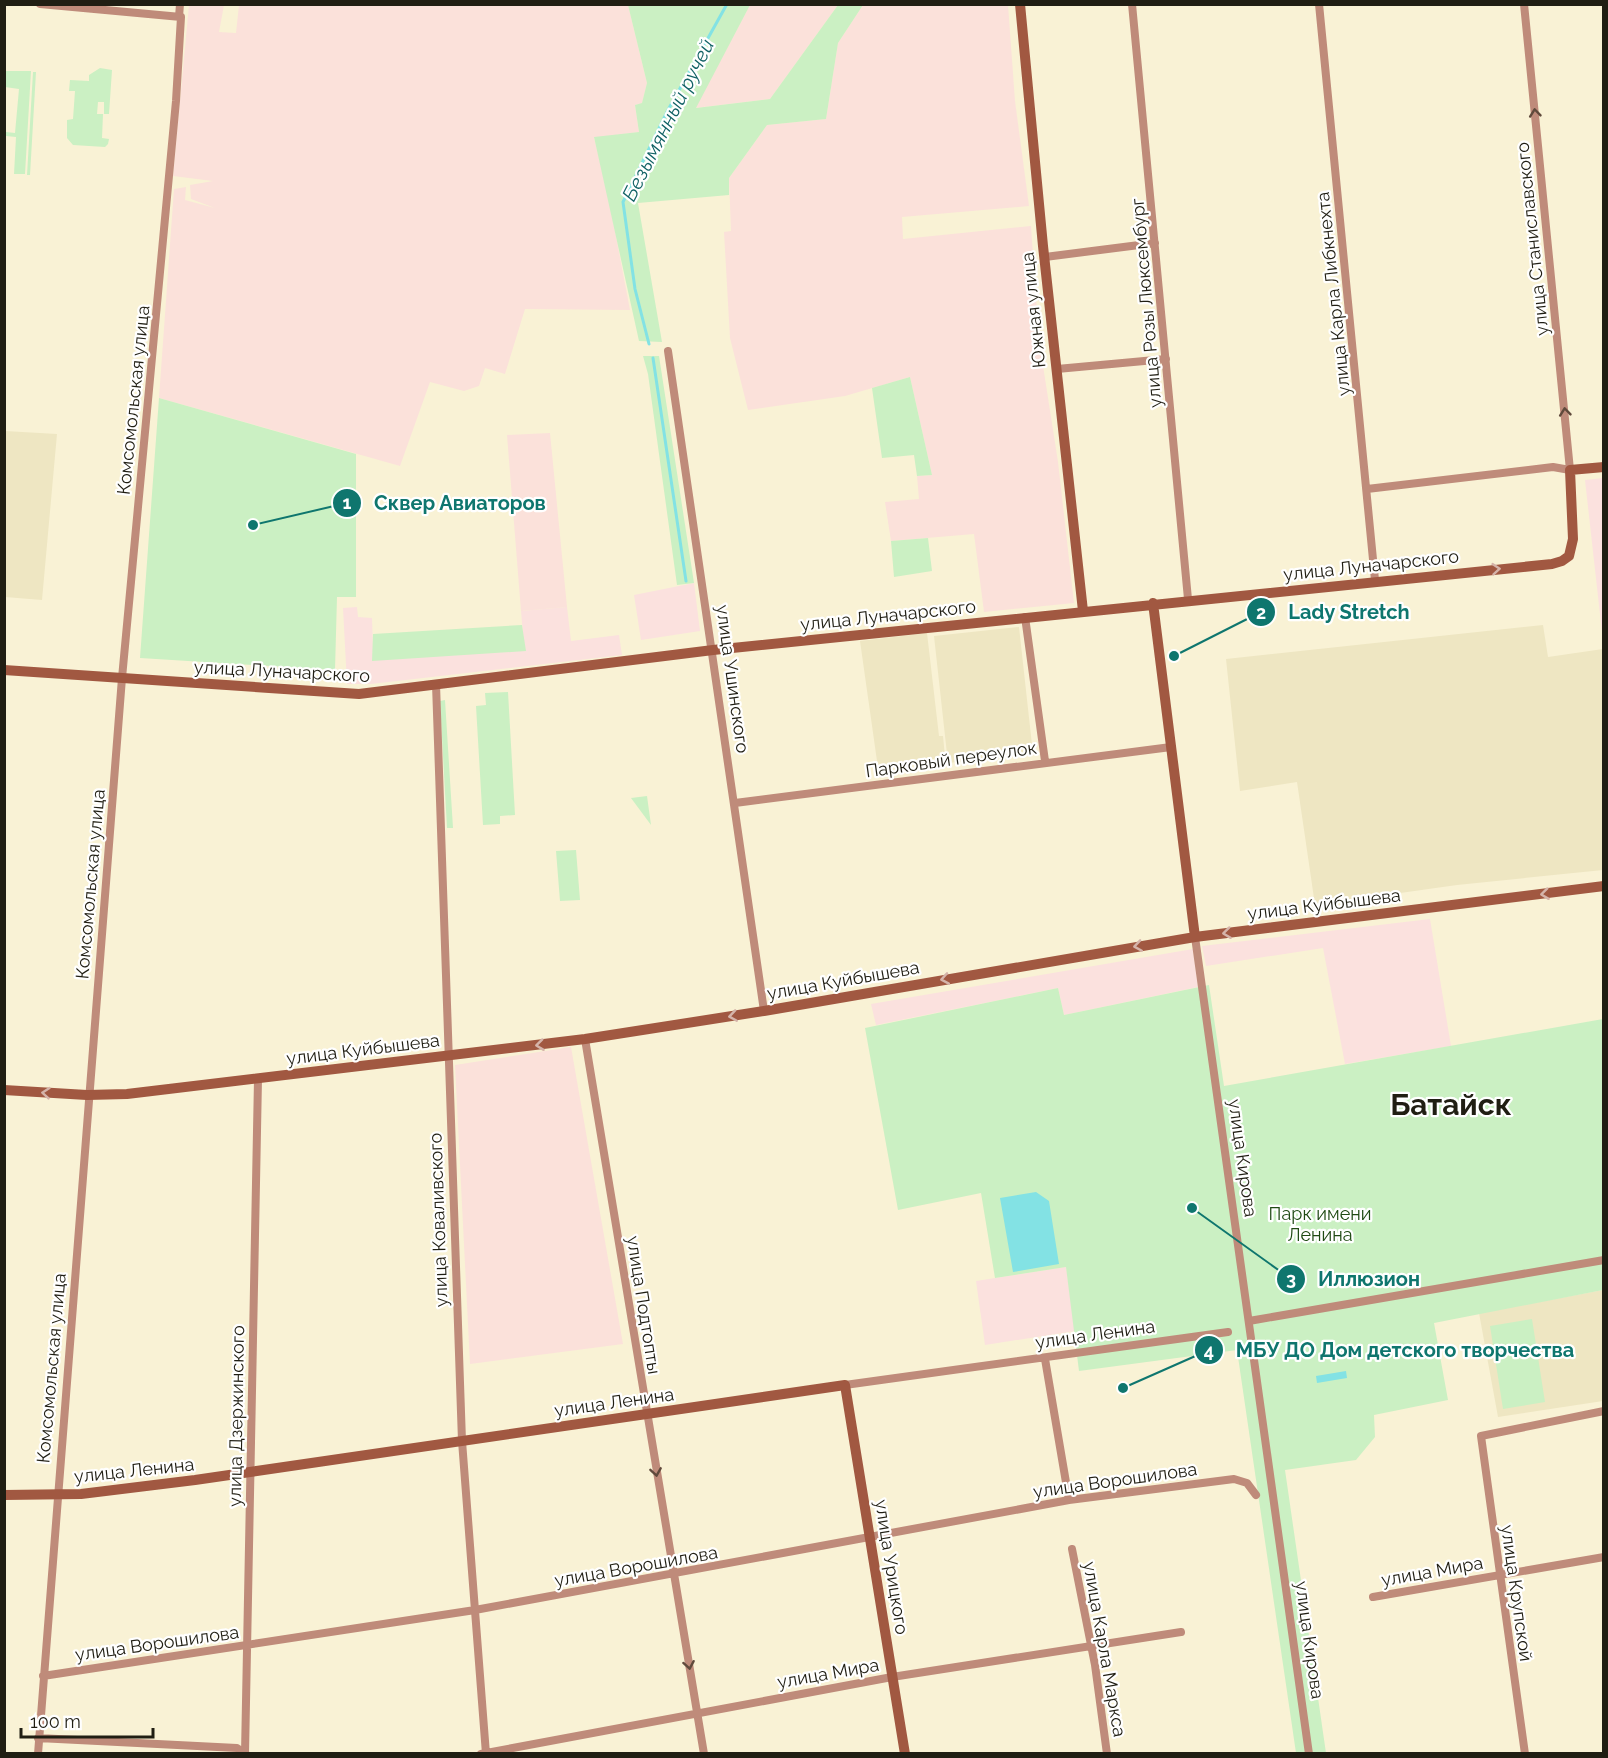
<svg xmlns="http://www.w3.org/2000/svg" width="1608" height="1758" font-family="Raleway,sans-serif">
  <rect width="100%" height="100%" fill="#f9f2d5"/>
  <!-- commercial -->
  <path fill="#fbe1de" d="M1603 478H1604L1603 641 1585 480Z
    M694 583 700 631 641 640 634 595Z
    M357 607 358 617 372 618 373 649 523 634 521 611 567 607 571 641 619 635 622 655 371 684H347L343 608Z
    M1430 919 1451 1046 1345 1064 1323 948 1206 966 1202 946Z
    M1193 949 1198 987 1064 1015 1058 988 876 1025 871 1004Z
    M1066 1267 1075 1331 985 1345 976 1281Z"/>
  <!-- industrial -->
  <path fill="#fbe1da" d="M189 5H224L219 32 236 33 239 5H628L647 83 642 103 635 105 639 132 594 138 607 189 630 310 525 309 505 374 485 368 479 386 464 391 430 382 400 466 159 398 174 189 186 187 185 200 215 208 191 199 190 185 213 181 173 176Z
    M750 5H838L770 99 695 108Z
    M863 5H1008L1015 101 1029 206 902 217 903 239 1031 226 1039 340 1058 462 1074 603 984 612 974 534 891 541 885 502 919 499 917 476 932 475 910 377 845 396 748 410 730 338 724 232 731 231 729 178 767 125 826 119 838 43Z
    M550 433 567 607 521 611 507 435Z
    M571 1047 623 1344 470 1364 455 1065Z"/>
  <!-- built -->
  <path fill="#eee6c2" d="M5 431 57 434 42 600 5 597Z
    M1543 625 1548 657 1603 649V870L1457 885 1315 905 1297 782 1240 791 1226 659Z
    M1019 627 1033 754 948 763 934 636Z
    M927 633 939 736H943L945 757 878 768 860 641Z
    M1603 1290V1401L1498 1417 1479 1313Z"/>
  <!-- green -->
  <path fill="#cbf0c3" d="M628 5H750L696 108 770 99 838 5H863L838 43 826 119 767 125 729 178V195L638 203 662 342 639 341 594 137 639 132 635 105 642 103 647 83Z
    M100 68 112 70 109 114H104V102H98L97 114H103L102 138 109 139 108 144 105 147 73 145 67 138V120L73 119 75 91H69L70 80 89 81V75Z
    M4 71H31L25 174H14L16 137 6 136V132L15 133 19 89 5 87Z
    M33 72H36L30 175H27Z
    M643 356H659L694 583 677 585 648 374Z
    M910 377 932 475 917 476 914 455 882 458 872 388Z
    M159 398 356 454V597H337L335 670 140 658Z
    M928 538 932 571 894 577 891 541Z
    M522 625 526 651 372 661 373 634Z
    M508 692 515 815 500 816V824L483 825 476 706 486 705 485 693Z
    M445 700 453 828H447L440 701Z
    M647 796 651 825 631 798Z
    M576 850 580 900 560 901 556 851Z
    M1209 985 1224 1086 1603 1019V1290L1434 1323 1448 1400 1374 1415 1375 1437 1356 1460 1285 1470 1326 1753H1296L1237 1350 1079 1371 1066 1267 995 1278 981 1193 898 1210 865 1028 1058 988 1064 1015Z
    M1532 1319 1545 1402 1503 1409 1490 1326Z"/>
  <!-- water -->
  <path fill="#83e2e4" d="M1036 1192 1049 1201 1059 1264 1013 1272 1000 1198Z
    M1346 1371 1347 1378 1317 1383 1316 1376Z"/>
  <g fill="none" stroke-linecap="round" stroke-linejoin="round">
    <!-- stream -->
    <path stroke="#83e2e4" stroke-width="3" d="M649 344 635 289 623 202 668 110 727 4
      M653 358 686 581"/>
    <!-- street -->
    <path stroke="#bf8b7a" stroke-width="8" d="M1132 4 1188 599
      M1319 4 1375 580
      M179 17 180 4
      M1045 257 1155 243
      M668 351 764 1011
      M1057 369 1166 359
      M1367 489 1553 467 1570 470 1524 4
      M1025 617 1045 761
      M436 684 462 1441 486 1754
      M735 803 1171 747
      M1195 937 1309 1754
      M585 1039 704 1754
      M1249 1321 1604 1260
      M1045 1359 1069 1500
      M845 1385 1228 1332
      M1072 1549 1095 1665 1107 1754
      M1373 1597 1604 1557
      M43 1676 475 1610 1069 1500 1234 1479 1247 1483 1256 1495
      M38 1738 237 1748 246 1754
      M38 1754 122 678 176 101 181 17 40 4
      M245 1754 258 1079
      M481 1754 892 1677 1181 1632
      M1525 1754 1481 1436 1604 1411"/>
    <!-- secondary -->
    <path stroke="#a15841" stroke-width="10" d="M1020 4 1043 246 1083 611
      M1153 603 1195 937
      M4 670 359 694 713 650 1552 564 1562 561 1569 556 1573 539 1570 470 1604 467
      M4 1090 87 1095 127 1094 585 1039 764 1011 1195 937 1604 886
      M4 1495 81 1494 195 1480 845 1385 905 1754"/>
  </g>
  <!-- one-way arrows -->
  <defs><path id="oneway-chevron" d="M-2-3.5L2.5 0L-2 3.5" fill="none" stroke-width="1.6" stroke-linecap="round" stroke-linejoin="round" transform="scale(1.5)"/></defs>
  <g stroke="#604a3c">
    <use href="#oneway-chevron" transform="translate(1535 113) rotate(-96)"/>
    <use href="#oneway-chevron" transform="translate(1565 412) rotate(-96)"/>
    <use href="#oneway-chevron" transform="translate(656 1472) rotate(81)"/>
    <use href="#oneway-chevron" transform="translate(689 1665) rotate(80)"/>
  </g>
  <g stroke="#d5b4aa">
    <use href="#oneway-chevron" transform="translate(1496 569) rotate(-5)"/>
    <use href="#oneway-chevron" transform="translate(1545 894) rotate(173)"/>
    <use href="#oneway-chevron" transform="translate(1227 933) rotate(173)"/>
    <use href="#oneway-chevron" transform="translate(1138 946) rotate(171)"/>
    <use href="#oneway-chevron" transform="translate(945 979) rotate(170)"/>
    <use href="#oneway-chevron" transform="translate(733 1016) rotate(171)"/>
    <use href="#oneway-chevron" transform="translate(540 1045) rotate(173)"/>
    <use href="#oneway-chevron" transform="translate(46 1093) rotate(-175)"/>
  </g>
  <g text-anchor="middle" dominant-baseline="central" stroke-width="4.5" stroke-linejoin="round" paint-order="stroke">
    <!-- street labels -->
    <g font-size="18" fill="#201e13" stroke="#fff">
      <text transform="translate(1532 239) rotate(-96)">улица Станиславского</text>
      <text transform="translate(1333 294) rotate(-96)">улица Карла Либкнехта</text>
      <text transform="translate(1146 303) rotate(-95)">улица Розы Люксембург</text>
      <text transform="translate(1033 310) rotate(-96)">Южная улица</text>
      <text transform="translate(133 400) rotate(-84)">Комсомольская улица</text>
      <text transform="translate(1371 565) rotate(-6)">улица Луначарского</text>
      <text transform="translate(888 615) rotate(-6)">улица Луначарского</text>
      <text transform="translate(282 671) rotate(3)">улица Луначарского</text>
      <text transform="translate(733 679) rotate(82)">улица Ушинского</text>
      <text transform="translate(951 759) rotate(-8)">Парковый переулок</text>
      <text transform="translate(90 884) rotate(-85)">Комсомольская улица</text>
      <text transform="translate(1324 904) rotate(-7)">улица Куйбышева</text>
      <text transform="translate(843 980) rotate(-10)">улица Куйбышева</text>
      <text transform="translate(363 1049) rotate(-7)">улица Куйбышева</text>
      <text transform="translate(1243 1158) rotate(82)">улица Кирова</text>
      <text transform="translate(438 1220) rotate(-92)">улица Коваливского</text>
      <text transform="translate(644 1305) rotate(81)">улица Подтопты</text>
      <text transform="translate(1095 1334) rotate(-8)">улица Ленина</text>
      <text transform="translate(51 1368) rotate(-85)">Комсомольская улица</text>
      <text transform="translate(614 1402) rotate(-8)">улица Ленина</text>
      <text transform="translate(236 1416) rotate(-89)">улица Дзержинского</text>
      <text transform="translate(134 1470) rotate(-6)">улица Ленина</text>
      <text transform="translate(1115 1480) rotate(-8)">улица Ворошилова</text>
      <text transform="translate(636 1566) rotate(-10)">улица Ворошилова</text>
      <text transform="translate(892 1567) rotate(81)">улица Урицкого</text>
      <text transform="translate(1432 1571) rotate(-10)">улица Мира</text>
      <text transform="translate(1517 1593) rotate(82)">улица Крупской</text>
      <text transform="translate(1310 1640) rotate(82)">улица Кирова</text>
      <text transform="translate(157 1643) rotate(-8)">улица Ворошилова</text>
      <text transform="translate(1105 1649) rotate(80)">улица Карла Маркса</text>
      <text transform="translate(828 1673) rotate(-10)">улица Мира</text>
    </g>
    <!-- park labels -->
    <g font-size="18" fill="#1f4a13" stroke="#fff">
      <text x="1320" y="1213">Парк имени<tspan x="1320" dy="21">Ленина</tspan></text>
    </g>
    <!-- water labels -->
    <g font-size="20" font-style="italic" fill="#116265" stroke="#fff">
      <text transform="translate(668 120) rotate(-63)">Безымянный ручей</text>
    </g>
    <!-- town labels -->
    <g font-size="30" font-weight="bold" fill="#201e13" stroke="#fff">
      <text x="1451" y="1104">Батайск</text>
    </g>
  </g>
  <!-- callouts -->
  <path fill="none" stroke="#0f766e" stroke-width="2" d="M253 525L347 503M1174 656L1261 612M1192 1208L1291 1279M1123 1388L1209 1350"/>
  <g fill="#0f766e" stroke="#fff" stroke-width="2">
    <circle cx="253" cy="525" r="6"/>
    <circle cx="1174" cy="656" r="6"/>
    <circle cx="1192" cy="1208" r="6"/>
    <circle cx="1123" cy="1388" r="6"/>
    <circle cx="347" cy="503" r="15"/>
    <circle cx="1261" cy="612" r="15"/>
    <circle cx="1291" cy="1279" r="15"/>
    <circle cx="1209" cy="1350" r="15"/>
  </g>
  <g font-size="18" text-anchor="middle" font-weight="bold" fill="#fff">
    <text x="347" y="509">1</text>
    <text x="1261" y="619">2</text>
    <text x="1291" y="1285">3</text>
    <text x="1209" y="1357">4</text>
  </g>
  <g font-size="20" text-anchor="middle" font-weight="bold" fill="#0f766e" stroke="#fff" stroke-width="4.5" stroke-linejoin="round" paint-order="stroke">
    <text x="460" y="510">Сквер Авиаторов</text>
    <text x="1349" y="619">Lady Stretch</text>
    <text x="1369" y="1286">Иллюзион</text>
    <text x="1405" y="1357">МБУ ДО Дом детского творчества</text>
  </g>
  <!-- border -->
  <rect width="1608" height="1758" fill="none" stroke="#201e13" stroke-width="12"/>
  <!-- scale -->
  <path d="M21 1728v9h132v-9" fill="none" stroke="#201e13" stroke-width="3"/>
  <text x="30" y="1728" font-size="18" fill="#201e13" stroke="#ffffff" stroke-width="4.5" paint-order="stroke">100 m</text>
</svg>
